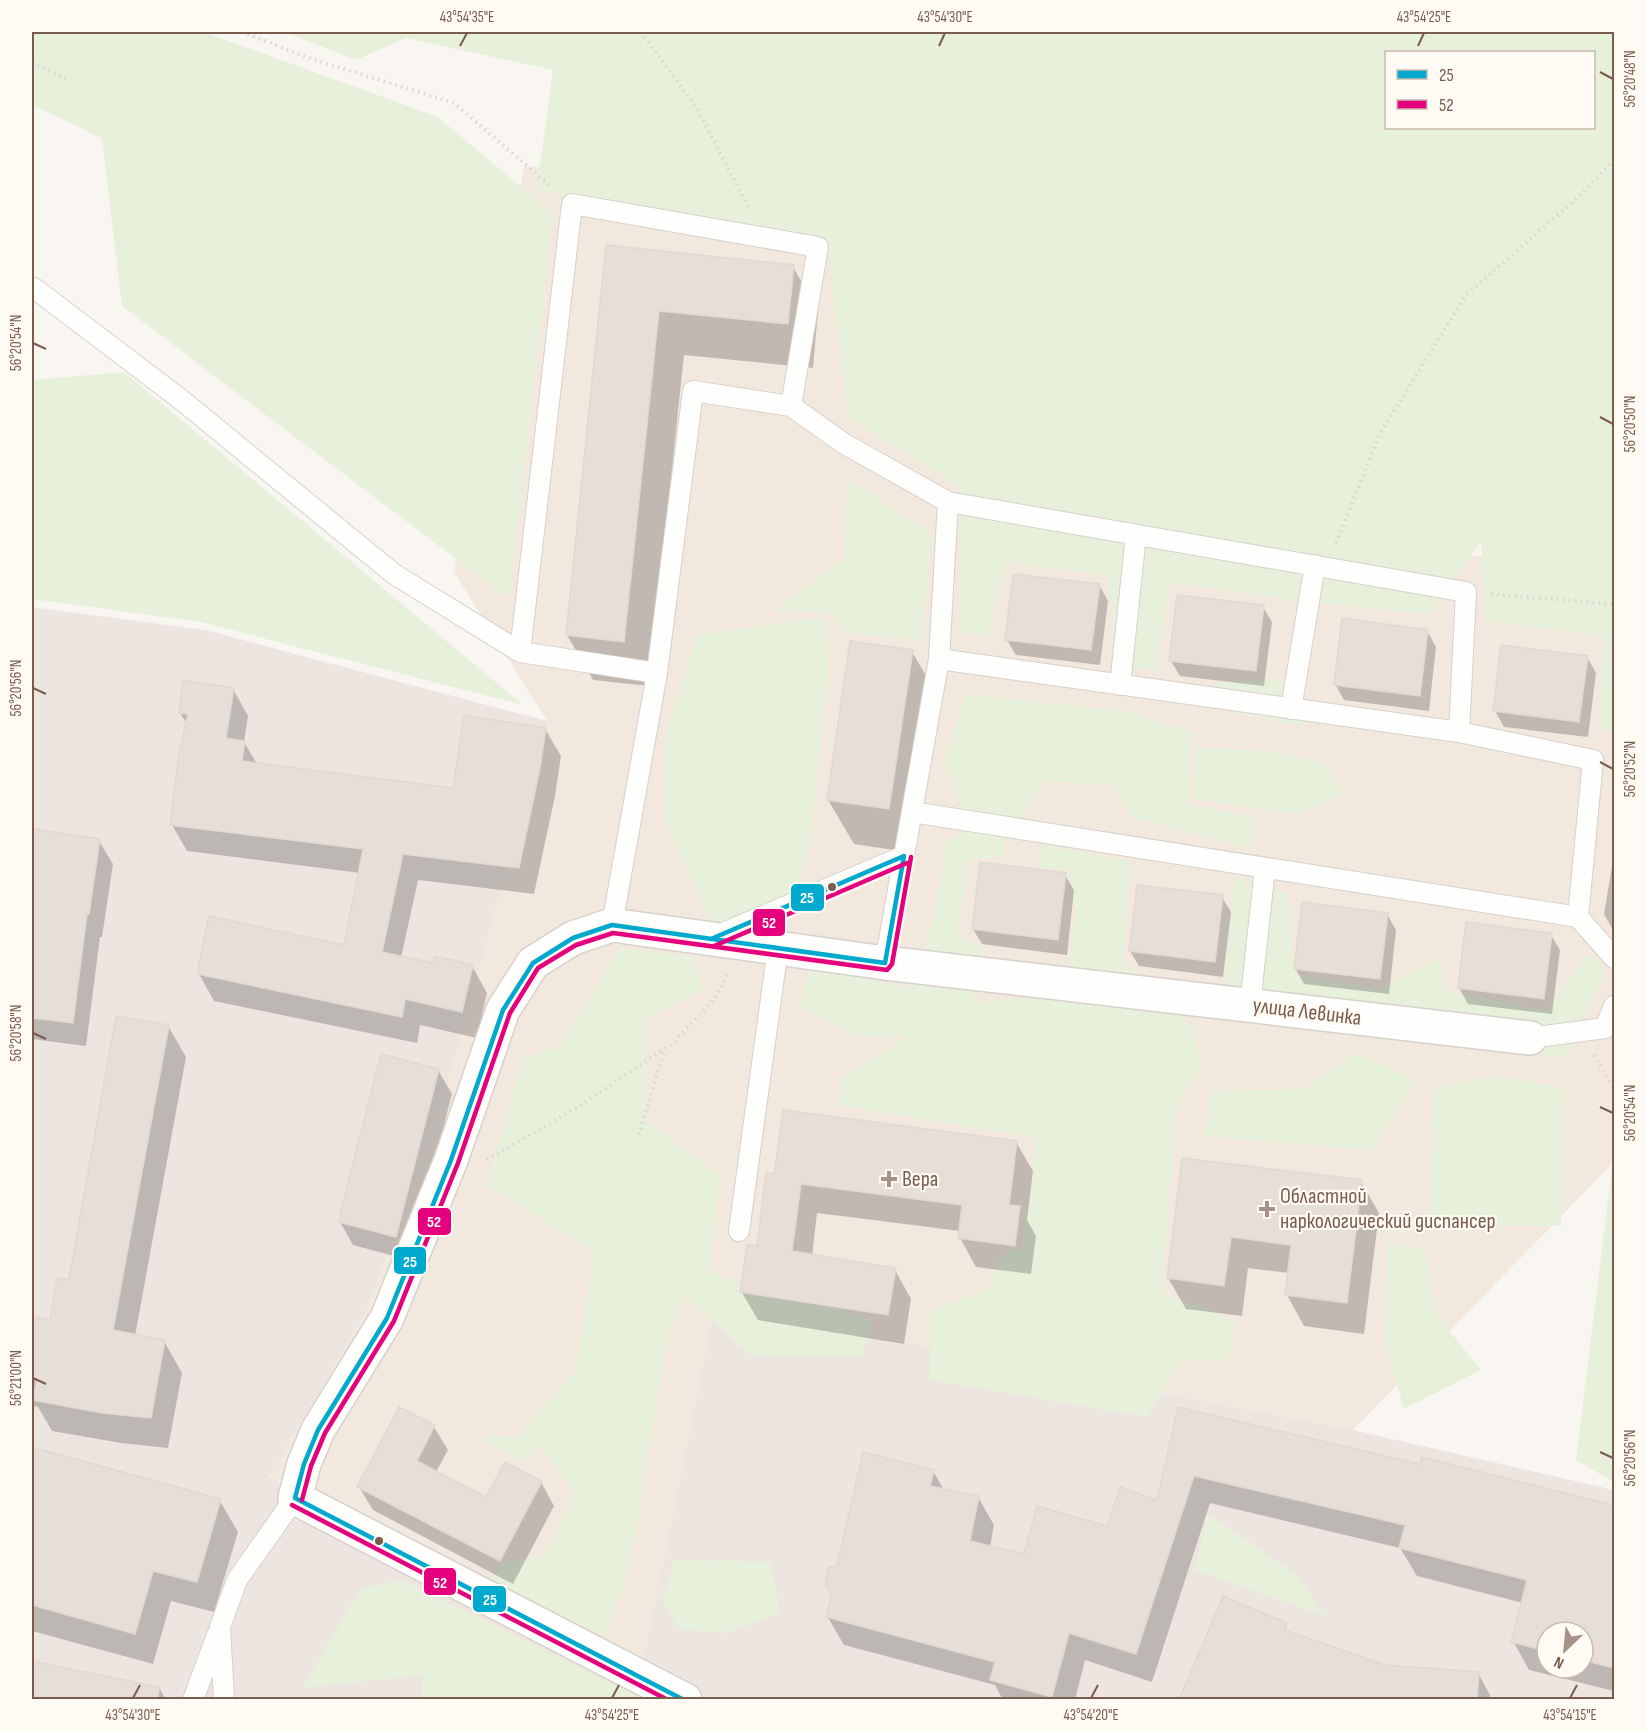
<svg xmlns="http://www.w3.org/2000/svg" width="1646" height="1731" font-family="'Sofia Sans Condensed',sans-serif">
  <rect width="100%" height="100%" fill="#f9f5f0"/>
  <!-- residential -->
  <path fill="#f2e8de" d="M524 166 829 193 993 492 1614 574V1162L1353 1430 715 1305 643 1668 269 1475 365 1314 436 1127 547 721 454 572Z"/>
  <!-- industrial -->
  <path fill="#ede5e0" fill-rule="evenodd" d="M32 607 205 630 547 721 436 1127 365 1314 269 1476 642 1668 715 1305 1353 1430 1614 1490V1699L32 1700ZM1547 1632H1583V1668H1547Z"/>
  <!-- green -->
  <path fill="#e7f0db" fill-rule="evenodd" d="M32 32H204L438 117 553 214 509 599 122 306 102 138 32 105Z
    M285 32H1614V731L1598 729 1604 636 1486 621 1481 541 1429 614 1294 600 1169 582 1157 670 1117 665 1108 575 1006 562 987 636 961 633 959 486 848 417 827 242 537 189 553 70 406 38 356 60ZM1386 52H1594V128H1386Z
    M124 372 523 705 201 622 32 599V380Z
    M847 478 932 535 921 640 841 632 834 613 775 611 844 559Z
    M826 617 828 673 808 855 797 892 712 925 665 819V736L698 635Z
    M1285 679 1302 726 1222 710 1216 683Z
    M966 694 1130 712 1191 732 1188 804 1254 817 1253 849 1131 817 1114 785 1045 781 1018 818 963 810 945 760Z
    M1195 748 1275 751 1326 764 1343 794 1301 814 1192 799Z
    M972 830 1004 834V857L970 859 956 933 984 949 972 1003 1065 993 1076 910 1068 870 1037 867 1042 845 1130 861 1123 959 1193 1027 1200 1069 1177 1106 1161 1292 1235 1321 1228 1360H1182L1146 1417 930 1380 931 1312 989 1288 999 1257 1022 1246 1037 1138 838 1105 841 1079 907 1037 856 1036 801 1008 808 966 909 988 933 923 947 841Z
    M1235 878 1288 894 1294 973 1377 989 1440 957 1447 991 1545 1011 1589 954 1606 968 1566 1057 1347 1036 1285 1019 1223 981Z
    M620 948 694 957 703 990 645 1018 647 1122 719 1175 710 1273 874 1320 861 1357 750 1355 685 1295 668 1334 629 1571 605 1636 492 1580 503 1563 546 1554 575 1493 541 1445 523 1462 483 1439 490 1436 518 1437 576 1370 594 1252 487 1185 523 1059 561 1046Z
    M1358 1052 1417 1081 1372 1150 1204 1136 1211 1091 1305 1089Z
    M1495 1075 1563 1088 1561 1226 1430 1225 1432 1089Z
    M1614 1151V1482L1576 1460Z
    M1388 1242 1426 1251 1435 1313 1481 1370 1404 1409 1386 1346Z
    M1207 1514 1297 1575 1325 1616 1195 1570Z
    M674 1560 771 1562 780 1613 726 1633 680 1629 663 1601Z
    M401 1580 643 1699H421L422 1675 303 1688 360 1589Z"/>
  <!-- shadow -->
  <path fill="#0003" fill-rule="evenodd" d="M608 247 793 267 818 311 813 368 684 355 649 686 593 680 567 635Z
    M1099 585 1108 601 1100 665 1016 655 1007 640Z
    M1263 607 1272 622 1264 686 1180 676 1171 661Z
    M1427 631 1436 647 1429 711 1344 700 1335 684Z
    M912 652 938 696 914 853 854 844 828 800Z
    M1587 657 1596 673 1588 737 1504 727 1495 711Z
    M233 689 248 716 244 742 257 764 454 790 545 729 561 756 555 796 534 894 418 880 401 958 434 965 472 966 487 993 477 1038 420 1025 417 1043 214 1001 199 974 345 947 360 873 187 851 172 825 187 724 180 713Z
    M32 831 99 841 113 864 102 937H100L86 1046 32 1039Z
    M1614 854V932L1604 914Z
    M1065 875 1074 890 1067 955 982 944 973 929Z
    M1222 897 1231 912 1223 977 1139 966 1130 951Z
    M1387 914 1396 930 1389 994 1304 984 1295 968Z
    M1467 924 1551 935 1560 950 1552 1014 1468 1004 1459 988Z
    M168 1026 186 1057 135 1336 164 1341 182 1373 168 1448 121 1443 52 1431 38 1407 32 1406V1319L52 1322 70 1281Z
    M438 1070 452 1094 409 1260 353 1245 340 1222Z
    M1016 1142 1033 1171 1027 1220 1036 1236 1031 1274 976 1267 960 1238V1231L817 1213 812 1256 895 1270 911 1299 904 1344 758 1320 741 1291 758 1247 775 1176Z
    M1183 1159 1361 1182 1379 1213 1364 1334 1304 1326 1287 1295 1289 1273 1248 1268 1242 1316 1186 1309 1168 1278Z
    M1179 1409 1421 1466 1423 1458 1614 1507V1691L1529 1670 1513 1641 1523 1603 1417 1576 1400 1548 1210 1503 1152 1682 1085 1660 1075 1700H1003L995 1685 844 1645 827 1616 933 1471 944 1490 978 1497 994 1525 990 1547 1025 1555 1108 1528 1158 1502ZM1547 1632H1583V1668H1547Z
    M434 1427 448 1450 436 1472 487 1499 541 1482 554 1506 513 1584 373 1510 359 1487Z
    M32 1448 220 1501 238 1532 214 1612 171 1601 153 1664 32 1631Z
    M32 1663 160 1689 166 1700H32Z
    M1478 1673 1490 1695V1700H1401Z"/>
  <!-- building -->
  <path fill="#e6ded7" stroke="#e2d8d2" stroke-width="1.5" d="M606 245 794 265 788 324 659 311 624 642 566 635Z
    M1013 574 1100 584 1091 650 1005 640Z
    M1177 595 1264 605 1256 671 1169 661Z
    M1342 618 1428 630 1420 696 1334 685Z
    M850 641 913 650 889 809 827 800Z
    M1501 645 1588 656 1579 722 1493 711Z
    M183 680 234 688 226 738 245 741 242 761 453 788 464 715 546 728 540 768 519 868 403 854 382 952 433 963 435 956 473 965 462 1012 405 999 402 1017 197 974 209 916 344 945 363 849 170 825 179 753 188 714 179 713Z
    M32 829 100 839 89 914H87L73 1023 32 1018Z
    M980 862 1066 873 1058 940 972 929Z
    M1137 885 1223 895 1215 962 1129 951Z
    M1302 902 1388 913 1380 979 1294 969Z
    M1466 922 1552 933 1544 999 1458 988Z
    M116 1016 169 1025 113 1330 165 1340 151 1418 102 1413 32 1400 37 1380 32 1379V1317L50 1320 57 1278 69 1279Z
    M381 1054 439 1069 396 1237 338 1222Z
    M783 1110 1017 1141 1009 1205 1020 1206 1015 1246 958 1238 962 1205 801 1184 792 1251 896 1268 888 1315 740 1292 747 1244 757 1246 766 1173 774 1174Z
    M1182 1158 1362 1180 1347 1303 1285 1295 1291 1245 1231 1237 1224 1286 1167 1278Z
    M399 1407 435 1425 417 1461 486 1497 505 1462 542 1481 500 1561 357 1487Z
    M1178 1407 1420 1464 1422 1457 1614 1505V1668L1583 1660V1632H1547V1651L1511 1642 1527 1580 1399 1548 1405 1525 1194 1476 1136 1654 1069 1633 1052 1697 990 1680 995 1662 826 1617 831 1596 825 1584 829 1567 837 1566 863 1452 934 1470 930 1486 979 1496 970 1541 1024 1554 1037 1506 1107 1526 1120 1487 1157 1500Z
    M32 1447 221 1499 197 1582 153 1571 135 1634 32 1605Z
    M1223 1596 1287 1623 1285 1630 1385 1665 1479 1672 1477 1700H1179Z
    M32 1661 159 1687 158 1700H32Z"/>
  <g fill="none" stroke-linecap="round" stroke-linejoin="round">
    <defs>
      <path id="service" d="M34 288 179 398 394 574 520 652
        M948 502 1466 592 1459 732
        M657 673 693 391 791 406
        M1120 685 1136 535
        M1291 709 1315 565
        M912 812 1578 917
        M612 925 657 673 520 652 572 204 818 247 791 406 843 443 948 502 939 659 1459 732 1593 760 1578 917 1614 958
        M716 936 904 856
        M885 963 939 659
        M1250 1005 1265 868
        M1530 1038 1605 1028 1614 1006
        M739 1231 778 948
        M193 1700 217 1635
        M224 1700 220 1627 237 1580 295 1498"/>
      <path id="minor" d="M685 1700 295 1498 304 1464 318 1430 387 1318 451 1160 503 1010 533 963 573 938 612 925 885 963 1530 1038"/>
    </defs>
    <!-- service casing -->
    <use href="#service" stroke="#d7d1cb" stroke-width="22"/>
    <!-- minor casing -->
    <use href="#minor" stroke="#d7d1cb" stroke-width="36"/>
    <!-- path -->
    <path stroke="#dcd5d0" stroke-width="4" stroke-dasharray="1.5 4.5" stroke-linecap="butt" d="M242 32 306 57 454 103 553 188
      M641 32 698 110 748 207
      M32 63 66 79
      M1336 543 1379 436 1465 296 1577 198 1614 160
      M1491 594 1614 604
      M1594 1055 1614 1089
      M639 1135 664 1050
      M487 1160 573 1110 670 1045 713 1001 728 975"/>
    <!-- service -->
    <use href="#service" stroke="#fefefd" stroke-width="20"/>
    <!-- minor -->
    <use href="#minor" stroke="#fefefd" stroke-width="33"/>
    <defs>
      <path id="bus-1" d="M711 939 904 856
        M295 1498 304 1464 318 1430 387 1318 451 1160 503 1010 533 963 573 938 612 925 885 963 904 856
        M295 1498 684 1700"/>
      <path id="bus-2" d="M714 946 907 863
        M302 1500 311 1466 325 1433 394 1321 458 1163 510 1013 538 968 576 945 613 933 887 970 892 964 911 857
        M292 1505 668 1700"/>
    </defs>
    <!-- bus-1 casing -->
    <use href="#bus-1" stroke="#fffaf3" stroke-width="9"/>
    <!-- bus-2 casing -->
    <use href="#bus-2" stroke="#fffaf3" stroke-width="9"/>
    <!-- bus-1 -->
    <use href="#bus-1" stroke="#00a9ce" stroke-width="4.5"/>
    <!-- bus-2 -->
    <use href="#bus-2" stroke="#e5007d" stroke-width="4.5"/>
  </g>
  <!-- ticks -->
  <path fill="none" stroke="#7a5c4d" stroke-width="2" d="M460 46 467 33M939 46 945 33M1418 46 1424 33M1600 72 1613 79M33 343 46 349M1600 417 1613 424M33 688 46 694M1600 762 1613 769M33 1033 46 1039M1600 1107 1613 1113M33 1378 46 1384M1600 1452 1613 1458M133 1698 140 1685M612 1698 619 1685M1091 1698 1098 1685M1570 1698 1577 1685"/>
  <!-- markers -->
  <g fill="#7a5c4d" stroke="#fffaf3" stroke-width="2">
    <circle cx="832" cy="887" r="5"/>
    <circle cx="379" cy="1541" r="5"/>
  </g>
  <g fill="#a69286" stroke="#fffaf3" stroke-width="2">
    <path d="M886 1170h6v6h6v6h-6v6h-6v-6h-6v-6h6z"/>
    <path d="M1264 1200h6v6h6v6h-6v6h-6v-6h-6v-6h6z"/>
  </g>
  <g text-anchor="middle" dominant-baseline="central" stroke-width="4.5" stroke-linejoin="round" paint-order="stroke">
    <!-- street labels -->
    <g font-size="22" fill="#7a5c4d" stroke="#fffaf3">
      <text transform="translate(1307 1012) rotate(7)">улица Левинка</text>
    </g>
    <!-- poi labels -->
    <g font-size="22" fill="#7a5c4d" stroke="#fffaf3" text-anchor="start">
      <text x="902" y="1179">Вера</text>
      <text x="1280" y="1196">Областной<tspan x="1280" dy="25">наркологический диспансер</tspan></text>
    </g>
  </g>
  <g stroke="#fffaf3" stroke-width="2">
    <rect x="790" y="883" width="35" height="29" rx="6" fill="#00a9ce"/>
    <rect x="752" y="908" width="34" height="29" rx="6" fill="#e5007d"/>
    <rect x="417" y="1207" width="35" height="29" rx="6" fill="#e5007d"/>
    <rect x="393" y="1246" width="34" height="29" rx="6" fill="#00a9ce"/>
    <rect x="423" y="1567" width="34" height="29" rx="6" fill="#e5007d"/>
    <rect x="472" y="1585" width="35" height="28" rx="6" fill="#00a9ce"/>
  </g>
  <g font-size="16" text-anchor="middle" font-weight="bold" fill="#fff">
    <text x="807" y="903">25</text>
    <text x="769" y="928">52</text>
    <text x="434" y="1227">52</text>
    <text x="410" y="1267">25</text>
    <text x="440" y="1588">52</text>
    <text x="490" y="1605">25</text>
  </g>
  <!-- border -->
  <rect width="1646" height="1731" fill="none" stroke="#fffaf3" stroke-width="66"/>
  <!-- legend -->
  <rect x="1385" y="51" width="210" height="78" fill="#fffaf3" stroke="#cabbb1" stroke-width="1.5"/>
  <rect x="1397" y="70" width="30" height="9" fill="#00a9ce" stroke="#cabbb1" stroke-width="1.5"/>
  <text x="1439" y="81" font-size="18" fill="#7a5c4d">25</text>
  <rect x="1397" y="100" width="30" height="9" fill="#e5007d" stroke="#cabbb1" stroke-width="1.5"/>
  <text x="1439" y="111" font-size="18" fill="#7a5c4d">52</text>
  <!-- north arrow -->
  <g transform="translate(1565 1650) rotate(206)"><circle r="28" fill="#fffaf3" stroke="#cabbb1" stroke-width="1.5"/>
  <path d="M0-4.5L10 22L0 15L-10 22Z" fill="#a69286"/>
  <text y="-9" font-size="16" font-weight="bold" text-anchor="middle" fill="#7a5c4d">N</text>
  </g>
  <rect x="33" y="33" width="1580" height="1665" fill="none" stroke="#7a5c4d" stroke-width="2"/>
  <g font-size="15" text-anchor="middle" fill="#7a5c4d">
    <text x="467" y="22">43°54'35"E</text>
    <text x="945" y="22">43°54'30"E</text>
    <text x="1424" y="22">43°54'25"E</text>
    <text transform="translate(1630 79) rotate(-90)" y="5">56°20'48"N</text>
    <text transform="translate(16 343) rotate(-90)" y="5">56°20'54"N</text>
    <text transform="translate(1630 424) rotate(-90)" y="5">56°20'50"N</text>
    <text transform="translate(16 688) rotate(-90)" y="5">56°20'56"N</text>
    <text transform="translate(1630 769) rotate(-90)" y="5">56°20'52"N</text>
    <text transform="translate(16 1033) rotate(-90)" y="5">56°20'58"N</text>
    <text transform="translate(1630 1113) rotate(-90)" y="5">56°20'54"N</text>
    <text transform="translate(16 1378) rotate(-90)" y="5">56°21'00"N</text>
    <text transform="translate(1630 1458) rotate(-90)" y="5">56°20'56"N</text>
    <text x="133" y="1720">43°54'30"E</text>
    <text x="612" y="1720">43°54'25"E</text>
    <text x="1091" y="1720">43°54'20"E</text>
    <text x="1570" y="1720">43°54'15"E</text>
  </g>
</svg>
